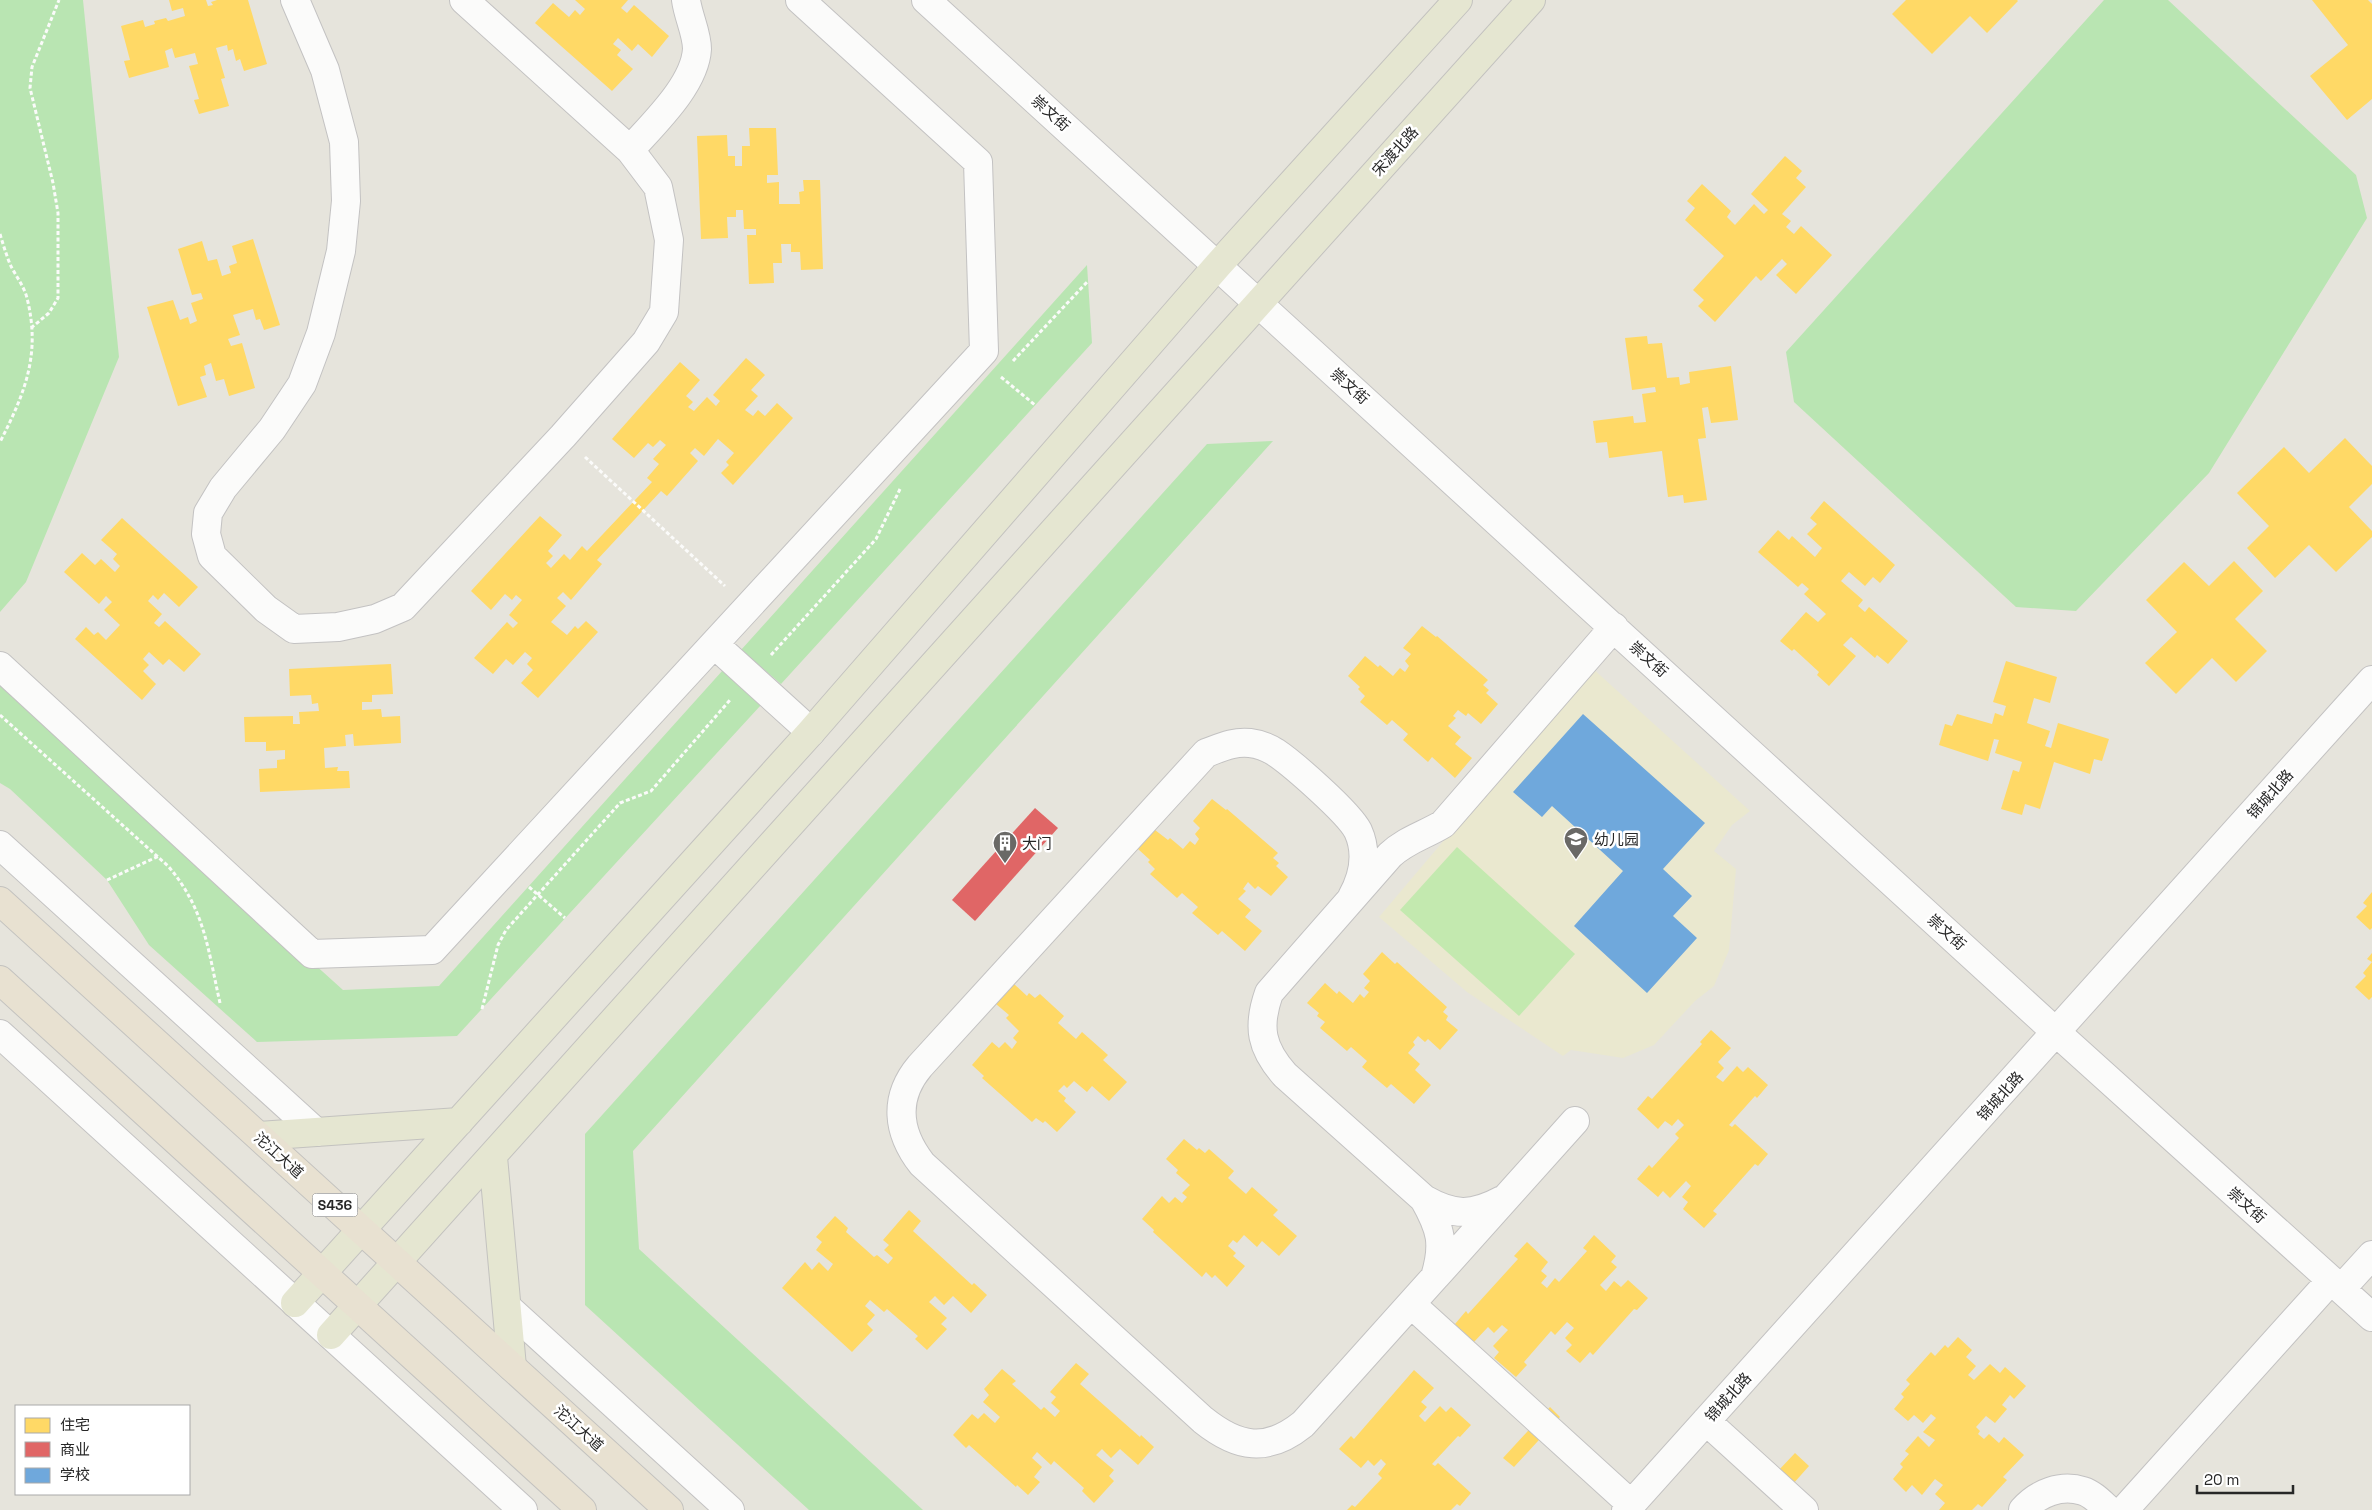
<svg xmlns="http://www.w3.org/2000/svg" width="2372" height="1510" font-family="'Space Grotesk','Noto Sans SC',sans-serif">
  <rect width="100%" height="100%" fill="#e6e4dc"/>
  <!-- education -->
  <path fill="#eae8cf" d="M1591 667 1750 811 1732 825 1714 851 1736 869 1729 950 1714 986 1695 1001 1654 1045 1623 1058 1571 1050 1563 1056 1467 992 1379 917Z"/>
  <!-- green -->
  <path fill="#b9e5b2" d="M0 0H83L119 357 26 582 0 612Z
    M2104 0H2168L2356 175 2367 218 2209 473 2076 611 2016 607 1794 402 1786 352Z
    M1087 265 1092 343 781 684 741 650Z
    M1273 441 633 1151 639 1249 923 1510H809L585 1305V1134L1207 444Z
    M723 670 761 705 457 1036 257 1042 149 945 107 880 10 789 0 783V681L343 990 439 986Z"/>
  <!-- pitch -->
  <path fill="#c3e9af" d="M1457 847 1575 954 1519 1016 1400 910Z"/>
  <!-- homes -->
  <path fill="#ffd966" d="M169 0H206L208 6 213 5 211 2 217 0H248L267 64 244 71 240 59 236 61 233 49 228 51 227 45 216 48 225 78 221 79 229 106 199 114 194 100 199 99 189 66 198 64 195 53 175 58 172 48 165 51 169 67 129 78 124 61 130 60 121 26 143 20 145 27 155 24 154 21 166 18 168 21 185 16 183 8 172 11Z
    M575 0H628L621 8 627 13 634 5 669 36 652 57 638 44 632 51 618 38 613 44 621 50 617 55 633 69 612 91 535 23 553 3 569 17 575 10 580 15 585 9Z
    M1906 0H2017L2018 1 1987 33 1970 16 1932 54 1892 14Z
    M2312 0H2368L2372 4V99L2347 120 2310 76 2348 45Z
    M749 128H776L778 175H767V183L779 182V204H800L799 192 804 191 803 180H820L823 269 801 270 800 252H791V244H781L782 263H773L774 283 749 284 747 235H756V229H744L743 210H736V217H727L728 238 701 239 697 136 727 135 728 156H735V166H742V146H750Z
    M1785 156 1802 171 1796 178 1806 187 1782 214 1791 221 1786 227 1794 234 1801 226 1832 255 1796 294 1776 275 1787 264 1782 259 1761 281 1756 276 1715 322 1698 306 1704 300 1693 290 1724 256 1685 220 1695 208 1687 201 1702 184 1731 211 1727 217 1735 225 1754 204 1764 214 1768 210 1751 194Z
    M253 239 280 325 264 330 260 319 256 320 253 309 233 315 240 335 228 339 231 346 242 343 255 388 229 396 224 379 216 381 211 363 204 366 206 375 200 377 207 397 178 406 147 307 173 300 180 320 188 317 190 324 197 321 191 303 203 299 201 293 192 295 178 249 202 241 208 261 217 259 222 276 231 273 229 266 237 263 232 246Z
    M1647 336 1648 344 1662 343 1667 378 1679 377 1680 385 1690 383 1689 372 1731 366 1738 420 1711 423 1708 407 1702 408 1706 438 1698 439 1707 500 1684 503 1683 495 1668 497 1662 451 1609 458 1607 442 1596 443 1593 421 1633 416 1634 423 1646 422 1642 394 1656 392 1655 387 1632 390 1625 338Z
    M746 358 765 375 751 390 758 396 745 410 753 416 758 410 765 416 777 403 793 418 733 485 721 473 729 465 726 462 734 453 718 439 704 456 695 448 690 453 698 461 667 496 661 491 597 560 602 564 571 600 563 592 557 598 566 606 551 622 567 635 575 626 578 629 586 621 598 632 538 698 521 683 533 670 527 664 532 658 525 652 513 665 506 659 493 674 474 658 507 622 513 628 518 623 509 615 522 600 516 595 512 600 505 594 491 610 471 591 540 516 562 535 548 551 553 556 546 563 551 568 564 554 570 560 582 546 587 551 652 482 647 478 659 464 653 459 666 445 660 440 653 447 648 443 634 458 612 439 680 362 700 380 686 396 693 402 688 407 694 411 707 397 716 406 720 401 713 395Z
    M2345 438 2372 466V484L2349 507 2372 531V537L2336 572 2309 545 2275 578 2247 548 2269 526 2237 493 2284 447 2309 473Z
    M1824 501 1895 565 1880 583 1873 577 1865 586 1849 572 1841 581 1863 600 1858 606 1865 612 1869 607 1908 641 1888 664 1877 655 1875 658 1851 637 1843 645 1856 656 1829 686 1817 675 1819 672 1794 649 1792 651 1780 641 1806 612 1818 622 1826 614 1804 594 1809 589 1802 583 1798 587 1758 552 1778 530 1789 540 1792 536 1815 557 1822 548 1807 534 1817 524 1810 518Z
    M122 518 198 587 179 607 164 593 158 600 153 595 148 601 162 614 154 623 159 627 165 621 201 654 184 672 169 659 163 665 149 652 143 659 149 665 143 671 156 684 142 700 75 639 86 627 94 635 98 632 106 640 120 625 104 610 112 602 106 596 99 604 64 572 82 553 95 565 101 559 115 572 120 566 113 559 117 554 101 540Z
    M2234 561 2263 591 2235 619 2267 651 2236 682 2212 658 2176 694 2145 663 2177 632 2146 600 2184 562 2209 586Z
    M1422 626 1436 637 1437 636 1488 680 1483 685 1489 690 1486 693 1498 704 1481 724 1468 713 1466 716 1458 710 1453 716 1456 718 1448 726 1461 737 1455 744 1472 758 1455 778 1432 757 1428 762 1403 740 1408 734 1392 720 1387 725 1360 702 1365 696 1358 689 1360 687 1348 676 1365 656 1378 667 1380 665 1393 676 1400 668 1405 672 1409 666 1405 661 1411 654 1403 648Z
    M2006 661 2057 677 2050 703 2034 698 2027 723 2050 731 2045 746 2051 748 2058 723 2109 739 2102 761 2094 759 2090 774 2054 762 2040 809 2025 804 2022 815 2001 809 2013 770 2019 772 2022 762 1995 753 1999 740 1994 739 1988 761 1939 745 1945 724 1952 726 1957 714 1992 724 1995 713 2003 716 2006 706 1993 702Z
    M391 664 393 694 372 695V702H362V710L381 709 382 717 400 716 401 743 354 746 353 734 345 735 346 746 324 748 325 768 338 767 337 771H349L350 788 260 792 259 769 277 768V760L285 759V750L266 751V742H245L244 717 293 716V724H300L299 712 319 711 318 703 312 704 311 695 290 696 289 669Z
    M1212 799 1226 810 1227 809 1278 853 1273 858 1279 863 1276 866 1288 877 1271 896 1258 886 1255 889 1248 882 1243 889 1246 891 1238 899 1251 910 1245 917 1262 931 1245 951 1222 931 1218 935 1192 913 1198 907 1182 893 1177 898 1150 874 1155 869 1148 862 1150 860 1138 849 1155 830 1168 840 1170 838 1183 849 1190 841 1195 845 1199 839 1195 834 1200 828 1193 821Z
    M2372 892V928L2370 930 2356 917 2367 906 2363 903Z
    M1382 952 1395 964 1397 962 1447 1007 1443 1012 1448 1016 1446 1020 1458 1030 1440 1050 1428 1039 1425 1042 1418 1036 1413 1042 1415 1045 1408 1053 1420 1064 1415 1070 1431 1085 1414 1104 1391 1084 1387 1088 1362 1067 1367 1061 1351 1047 1347 1051 1320 1028 1325 1022 1317 1016 1319 1013 1307 1003 1325 983 1337 994 1339 991 1353 1003 1360 994 1364 998 1369 992 1364 988 1370 981 1363 974Z
    M2372 953V997L2369 1000 2355 987 2366 976 2363 973 2372 962 2367 959Z
    M1014 984 1027 996 1029 993 1035 998 1040 994 1064 1016 1058 1023 1076 1039 1082 1032 1108 1055 1103 1060 1127 1082 1109 1101 1092 1086 1087 1092 1074 1081 1067 1088 1064 1085 1058 1091 1066 1098 1064 1101 1076 1112 1057 1132 1045 1121 1043 1123 1036 1118 1032 1122 982 1078 984 1076 972 1065 992 1042 999 1048 1005 1042 1012 1049 1017 1042 1013 1038 1019 1031 1006 1018 1009 1015 996 1004Z
    M1711 1030 1731 1048 1718 1062 1724 1068 1716 1077 1723 1082 1737 1066 1743 1072 1748 1067 1768 1085 1757 1098 1755 1096 1729 1125 1732 1127 1735 1124 1768 1154 1758 1166 1755 1164 1713 1211 1717 1214 1704 1228 1683 1209 1688 1202 1682 1197 1691 1186 1686 1181 1670 1198 1663 1191 1658 1197 1637 1179 1649 1165 1652 1168 1679 1138 1675 1134 1684 1125 1678 1119 1672 1126 1665 1121 1658 1129 1637 1109 1648 1096 1652 1099 1702 1044 1700 1042Z
    M1184 1139 1197 1150 1199 1148 1205 1153 1209 1149 1234 1171 1228 1178 1246 1194 1252 1187 1278 1210 1273 1215 1297 1236 1279 1256 1262 1241 1257 1247 1244 1235 1237 1243 1233 1240 1228 1246 1236 1253 1233 1256 1245 1266 1227 1287 1215 1275 1212 1278 1206 1272 1202 1277 1153 1232 1154 1230 1142 1219 1162 1196 1169 1203 1175 1197 1182 1203 1187 1197 1182 1193 1190 1185 1176 1173 1178 1170 1166 1159Z
    M909 1210 921 1221 913 1231 972 1285 974 1283 987 1295 971 1313 953 1296 944 1305 935 1296 929 1302 947 1318 941 1324 947 1329 927 1350 915 1339 918 1336 887 1309 884 1312 870 1300 865 1306 875 1315 867 1324 873 1330 852 1352 782 1288 805 1262 812 1270 819 1262 828 1271 833 1264 816 1250 822 1242 816 1237 835 1216 848 1228 846 1232 874 1257 877 1255 888 1264 893 1258 884 1250 889 1245 883 1240Z
    M1594 1235 1616 1256 1611 1262 1617 1267 1600 1285 1606 1291 1614 1281 1621 1287 1628 1280 1648 1298 1637 1310 1634 1309 1593 1355 1590 1352 1580 1363 1566 1351 1572 1345 1565 1338 1574 1328 1567 1322 1555 1335 1551 1331 1524 1362 1527 1365 1516 1377 1494 1358 1499 1352 1493 1346 1508 1330 1502 1325 1494 1333 1488 1327 1474 1342 1455 1324 1466 1311 1468 1314 1518 1259 1514 1256 1527 1242 1548 1262 1541 1271 1547 1276 1541 1283 1547 1288 1555 1278 1559 1282 1587 1251 1583 1248Z
    M1958 1337 1972 1350 1966 1357 1976 1366 1968 1375 1974 1380 1990 1364 2000 1373 2005 1367 2026 1386 2014 1399 2010 1395 2002 1405 2007 1409 1995 1423 1986 1416 1976 1427 1980 1431 1978 1434 1984 1439 1989 1434 1999 1443 2004 1437 2024 1455 2003 1477 2007 1480 1982 1507 1978 1504 1972 1510H1939L1945 1503 1935 1494 1943 1485 1935 1479 1922 1495 1912 1485 1906 1492 1893 1479 1903 1467 1900 1464 1909 1454 1905 1451 1918 1436 1929 1447 1935 1440 1923 1432 1936 1418 1931 1414 1923 1423 1914 1415 1908 1421 1894 1409 1904 1397 1901 1394 1910 1384 1906 1380 1931 1352 1935 1356 1945 1345 1948 1348Z
    M1076 1363 1089 1374 1080 1384 1140 1437 1141 1435 1154 1447 1138 1465 1120 1449 1111 1458 1102 1449 1096 1455 1114 1470 1109 1476 1114 1481 1094 1503 1082 1491 1084 1488 1054 1461 1051 1465 1037 1452 1032 1458 1042 1467 1034 1477 1040 1482 1028 1495 1017 1485 1016 1487 969 1445 966 1448 953 1435 972 1414 978 1419 984 1413 995 1423 1000 1417 983 1402 989 1395 984 1389 1002 1369 1016 1381 1012 1384 1041 1410 1044 1407 1055 1417 1060 1411 1051 1403 1056 1397 1050 1392Z
    M1414 1370 1434 1388 1421 1402 1427 1407 1419 1416 1425 1422 1440 1406 1446 1412 1451 1407 1471 1425 1460 1437 1458 1436 1432 1464 1435 1466 1438 1463 1471 1493 1460 1506 1457 1504 1451 1510H1347L1352 1505 1355 1507 1382 1478 1378 1474 1386 1464 1381 1459 1374 1466 1368 1460 1361 1468 1339 1449 1351 1436 1354 1439Z
    M1550 1407 1560 1417 1514 1467 1503 1458Z
    M1795 1453 1809 1466 1793 1484 1778 1471Z"/>
  <!-- shops -->
  <path fill="#e06666" d="M1035 808 1058 828 975 921 952 900Z"/>
  <!-- schools -->
  <path fill="#6fa8dc" d="M1583 714 1705 823 1663 869 1692 896 1673 916 1697 938 1647 993 1574 926 1623 871 1552 806 1542 817 1513 792Z"/>
  <g fill="none" stroke-linecap="round" stroke-linejoin="round">
    <defs>
      <path id="minor" d="M295 0 325 70 344 142 346 201 341 251 321 333 302 384 272 429 223 488 208 513 206 534 212 556 266 609 294 629 338 627 375 619 403 607 563 436 646 342 664 312 669 240 658 187 630 150
        M464 0 630 150C653 124 695 85 697 49 697 33 688 16 686 0
        M926 0 2057 1033 2372 1317
        M714 644 811 732
        M0 666 312 954 432 950 984 351 978 162 800 0
        M0 845 316 1132
        M1352 897C1363 877 1368 853 1358 831 1349 813 1293 764 1275 752 1267 747 1259 744 1250 743 1234 741 1220 748 1206 753L920 1066C893 1098 897 1132 922 1164L1203 1420C1238 1448 1267 1453 1303 1424L1435 1277C1445 1244 1441 1229 1424 1199L1285 1075C1261 1048 1257 1027 1269 993L1390 855C1406 840 1425 835 1443 824L1614 627
        M0 1034 523 1510
        M1424 1199C1454 1216 1472 1216 1502 1200
        M1436 1276 1575 1121
        M2341 1289 2372 1255
        M1411 1304 1631 1504
        M507 1307 730 1510
        M1706 1421 1804 1510
        M1626 1510 2372 680
        M2023 1510C2038 1493 2061 1484 2083 1491 2093 1494 2102 1504 2109 1510
        M2124 1510 2331 1280"/>
      <path id="major" d="M259 1136 459 1122
        M493 1157 512 1367
        M295 1303 811 732 1218 265 1458 0
        M331 1335 1531 0"/>
      <path id="highway" d="M0 901 669 1510
        M0 980 582 1510"/>
    </defs>
    <!-- minor casing -->
    <use href="#minor" stroke="#c3c2c2" stroke-width="30"/>
    <!-- major casing -->
    <use href="#major" stroke="#c3c2bf" stroke-width="30"/>
    <!-- highway casing -->
    <use href="#highway" stroke="#c3c2bf" stroke-width="30"/>
    <!-- path -->
    <path stroke="#fbfbfa" stroke-width="3" stroke-dasharray="4 2.5" stroke-linecap="butt" d="M0 234C3 244 6 254 10 264 15 275 24 286 27 298 41 354 25 393 0 442
      M31 328 49 313 58 298V213L53 183 30 88 32 67 59 0
      M1013 361 1088 281
      M1001 377 1035 405
      M585 457 725 586
      M771 655 876 539 900 489
      M0 715 168 866C205 909 208 950 220 1003
      M107 880 159 856
      M529 887 565 918
      M482 1009 498 945 506 930 620 803 651 791 730 700"/>
    <!-- minor -->
    <use href="#minor" stroke="#fbfbfa" stroke-width="28"/>
    <!-- major -->
    <use href="#major" stroke="#e5e6d1" stroke-width="28"/>
    <!-- highway -->
    <use href="#highway" stroke="#e8e1d1" stroke-width="28"/>
  </g>
  <!-- icons -->
  <defs>
    <symbol id="school-pin" viewBox="-11 -11 22 30"><path d="M0 17L-7.5 6A9.5 9.5 0 1 1 7.5 6Z" fill="#6a6966" stroke="#fff"/><path d="M0-5L7-2L0 1L-7-2ZM-4 1L0 2.5L4 1V4Q0 6-4 4Z" fill="#fff"/></symbol>
    <symbol id="building-pin" viewBox="-11 -11 22 30"><path d="M0 17L-7.5 6A9.5 9.5 0 1 1 7.5 6Z" fill="#6a6966" stroke="#fff"/><path d="M-4-6H4V6H1V3H-1V6H-4ZM-2.5-4.3h1.7v1.8h-1.7ZM.8-4.3h1.7v1.8H.8ZM-2.5-1h1.7V.8h-1.7ZM.8-1h1.7V.8H.8Z" fill="#fff"/></symbol>
  </defs>
  <g fill-rule="evenodd">
    <use href="#school-pin" x="1562" y="825" width="28" height="38"/>
    <use href="#building-pin" x="991" y="829" width="28" height="38"/>
  </g>
  <g text-anchor="middle" dominant-baseline="central" stroke-width="5" stroke-linejoin="round" paint-order="stroke">
    <!-- shield labels -->
    <rect fill="#fff" stroke="#686868" stroke-width="1" x="312.5" y="1193.5" width="45" height="23" rx="4"/>
    <g font-size="14" font-weight="bold" fill="#272727">
      <text x="335" y="1205">S436</text>
    </g>
    <!-- street labels -->
    <g font-size="15" fill="#272727" stroke="#fff">
      <text transform="translate(1051 113) rotate(42)">崇文街</text>
      <text transform="translate(1395 151) rotate(-48)">宋渡北路</text>
      <text transform="translate(1350 386) rotate(42)">崇文街</text>
      <text transform="translate(1649 659) rotate(42)">崇文街</text>
      <text transform="translate(2270 794) rotate(-48)">锦城北路</text>
      <text transform="translate(1947 932) rotate(42)">崇文街</text>
      <text transform="translate(2000 1096) rotate(-48)">锦城北路</text>
      <text transform="translate(279 1155) rotate(42)">沱江大道</text>
      <text transform="translate(2247 1205) rotate(42)">崇文街</text>
      <text transform="translate(1728 1397) rotate(-48)">锦城北路</text>
      <text transform="translate(579 1428) rotate(42)">沱江大道</text>
    </g>
    <!-- poi labels -->
    <g font-size="15" fill="#272727" stroke="#fff" text-anchor="start">
      <text x="1594" y="839">幼儿园</text>
      <text x="1022" y="843">大门</text>
    </g>
  </g>
  <!-- legend -->
  <rect x="15" y="1405" width="175" height="90" fill="#ffffff" stroke="#a9a9a9"/>
  <rect x="25" y="1418" width="25" height="15" fill="#ffd966" stroke="#a9a9a9"/>
  <text x="60" y="1430" font-size="15" fill="#272727">住宅</text>
  <rect x="25" y="1442" width="25" height="15" fill="#e06666" stroke="#a9a9a9"/>
  <text x="60" y="1455" font-size="15" fill="#272727">商业</text>
  <rect x="25" y="1468" width="25" height="15" fill="#6fa8dc" stroke="#a9a9a9"/>
  <text x="60" y="1480" font-size="15" fill="#272727">学校</text>
  <!-- scale -->
  <path d="M2197 1485v8h96v-8" fill="none" stroke="#272727" stroke-width="2.5"/>
  <text x="2204" y="1485" font-size="15" fill="#272727" stroke="#ffffff" stroke-width="4" paint-order="stroke">20 m</text>
</svg>
